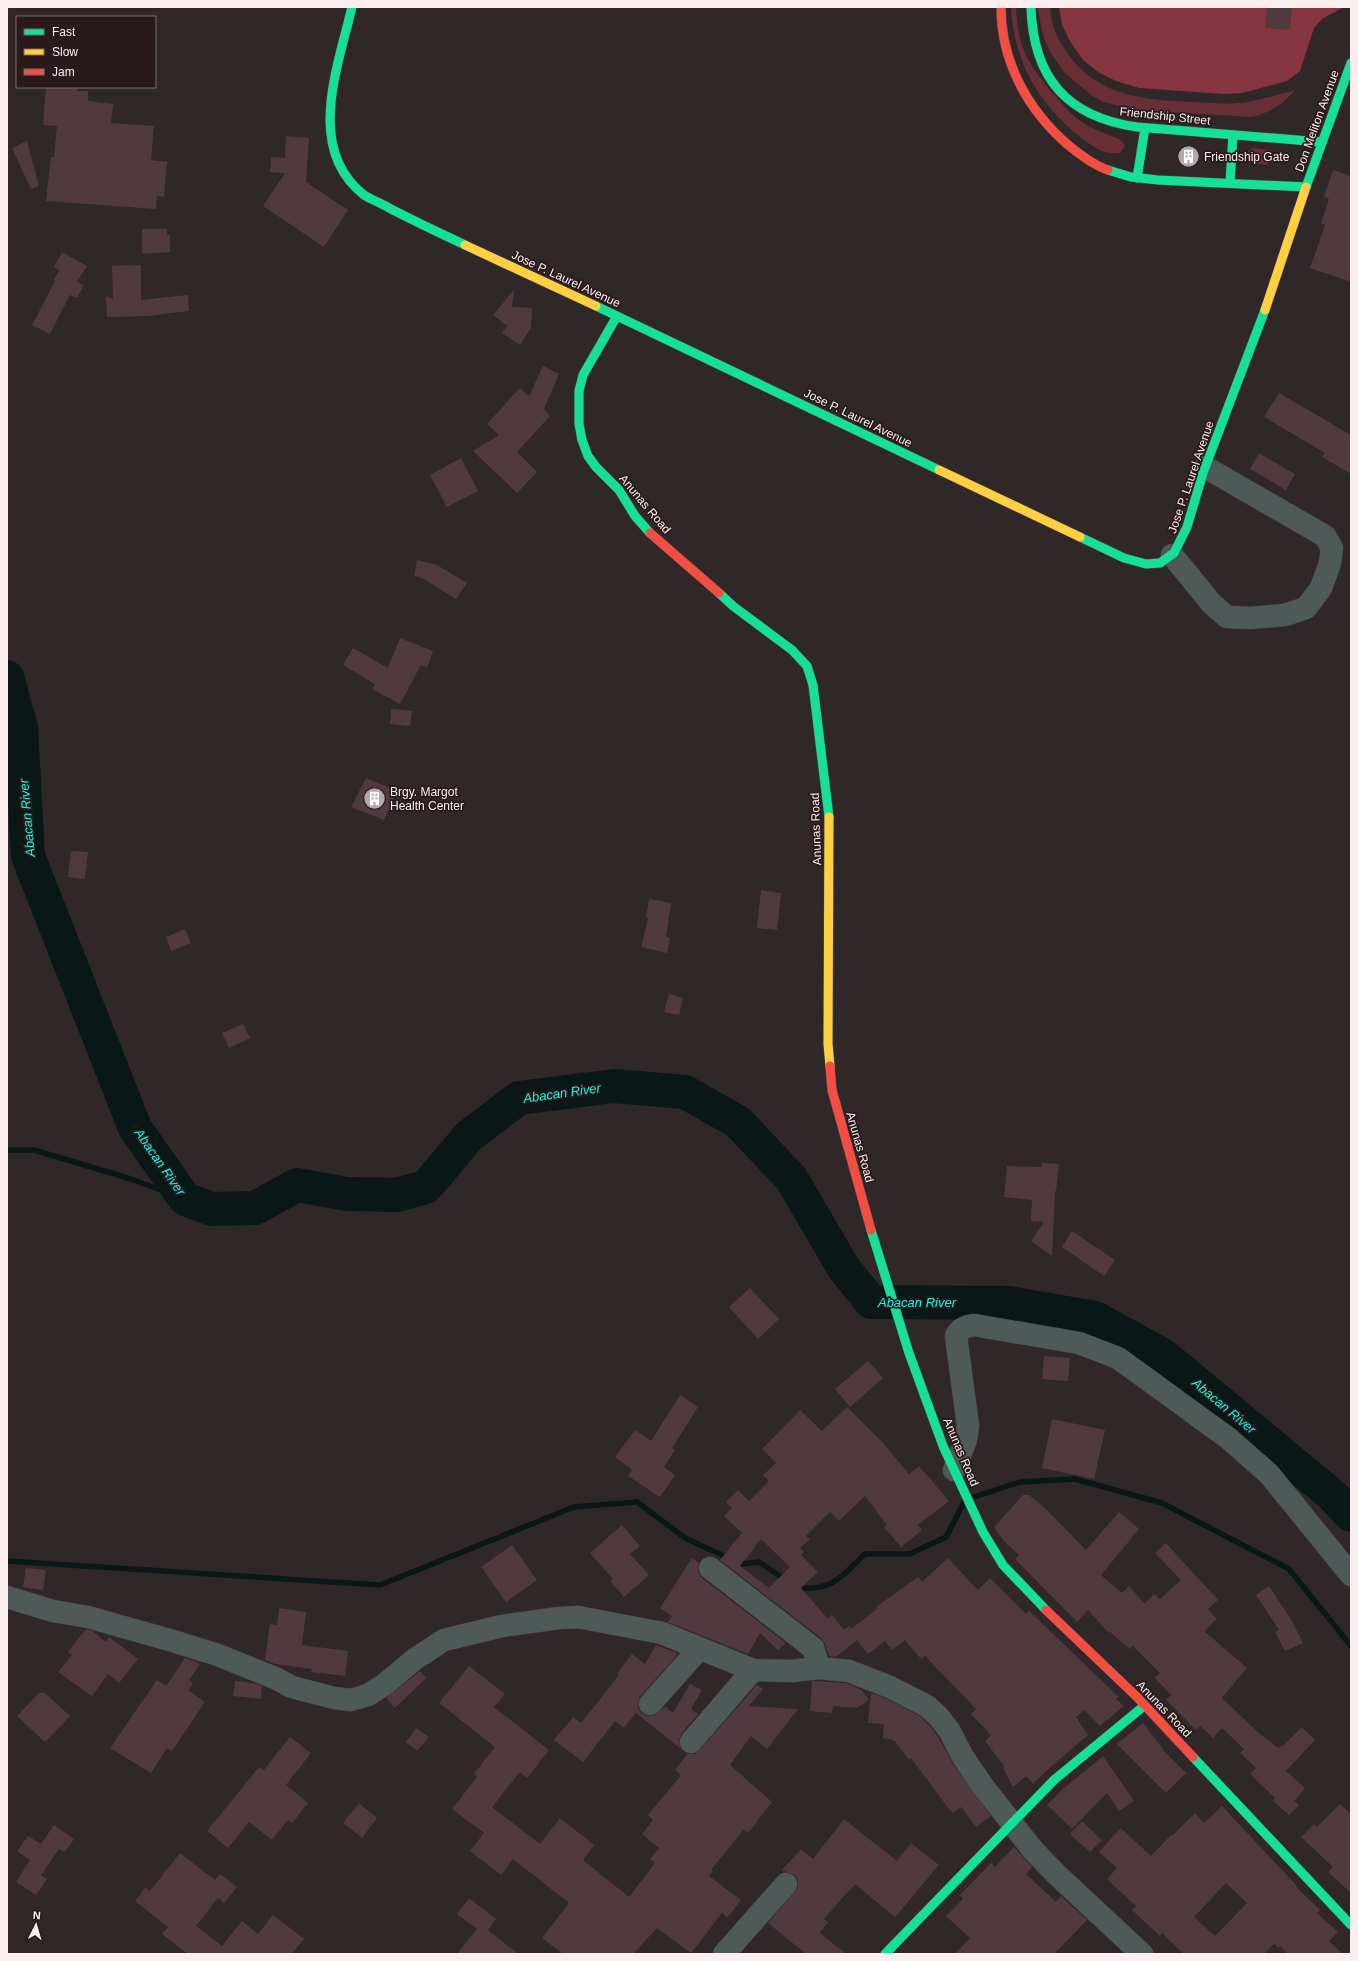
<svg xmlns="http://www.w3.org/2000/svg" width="1358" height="1961" font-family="Helvetica,sans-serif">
  <rect width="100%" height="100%" fill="#302728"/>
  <!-- green -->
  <path fill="#692f37" d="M1011 7H1016C1018 51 1029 65 1056 97 1065 107 1073 117 1085 124 1096 131 1109 134 1121 140L1125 146 1120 153C1103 155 1092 146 1079 136 1037 102 1014 61 1011 7Z
    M1037 7H1050C1051 26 1057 39 1068 54 1099 97 1144 100 1193 102 1208 102 1224 105 1239 103 1258 101 1277 95 1295 90 1282 105 1269 114 1250 117L1135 110 1104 102 1091 95 1064 72 1052 55 1044 39Z
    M1253 148 1271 150 1274 157 1273 161 1266 165 1250 163 1246 157 1249 150Z"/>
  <!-- forest -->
  <path fill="#863541" d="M1059 7H1344L1322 19 1314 28 1300 71 1287 81 1242 93 1224 94 1139 88 1116 81 1098 72 1083 60 1070 41 1062 25Z"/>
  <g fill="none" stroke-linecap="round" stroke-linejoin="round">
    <!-- stream -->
    <path stroke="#091816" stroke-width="5.5" d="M7 1150H34L128 1178 185 1199
      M971 1498 1020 1482 1075 1479 1162 1503 1289 1569 1351 1646
      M7 1561 380 1585 574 1507 637 1502 685 1538 742 1564 759 1562 786 1580
      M796 1586C804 1591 827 1587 835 1581 846 1574 855 1563 865 1554H910L946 1537 963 1504"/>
    <!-- river -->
    <path stroke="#091816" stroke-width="34" d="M7 677 21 727 28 856 135 1128 185 1199 212 1209 255 1208 297 1185 347 1194 396 1195 426 1187 469 1136 519 1098 614 1086 685 1092 738 1122 791 1178 843 1267 871 1302 1009 1303 1095 1318 1164 1356 1332 1495 1351 1515"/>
  </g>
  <!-- building -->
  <path fill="#503a3f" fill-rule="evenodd" d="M1267 7H1292L1290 30 1265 28Z
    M46 87H78L77 91H88V101L113 104 111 123 154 126 151 160 167 162 164 197 157 196 156 209 46 201 51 157H54L57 126 43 125Z
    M286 136 309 138 306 182 348 210 324 247 263 206 285 173 270 172 271 157 285 158Z
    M27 141 39 186 31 189 12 148Z
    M1333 170 1351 176V282L1310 268 1325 225 1321 223 1329 199 1324 197Z
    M142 229H167V235H170V252L142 254Z
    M62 252 87 266 77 282 84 285 77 298 70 295 50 334 32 325 55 281 54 280 59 270 54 267Z
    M141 265V300L188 295 189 311 148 316 107 317 106 296 113 299 112 266Z
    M514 290 512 307 532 308 531 328 520 345 502 333 507 326 493 315Z
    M543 366 559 374 544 409 550 416 517 452 537 472 517 493 473 451 499 435 487 424 520 388 529 396Z
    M1279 393 1351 435V474L1322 457 1325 453 1264 417Z
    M1259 453 1295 474 1286 490 1250 469Z
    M461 458 478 491 447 507 430 475Z
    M417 560 437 565 467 583 456 599 422 578 414 576Z
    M400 638 433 651 427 668 421 665 400 704 372 689 375 684 343 665 353 648 388 668Z
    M391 709 412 711 410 726 390 724Z
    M366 778 397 791 384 820 351 807Z
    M71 851 88 852 85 879 68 877Z
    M761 890 781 893 777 930 757 928Z
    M649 899 671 903 666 937 670 938 667 953 641 947 648 918H646Z
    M185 929 191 943 171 951 166 937Z
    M669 994 683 998 679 1015 664 1012Z
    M243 1024 250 1038 229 1048 222 1033Z
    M1042 1163 1059 1164 1056 1191H1055L1052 1256 1031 1241 1044 1222 1031 1221 1032 1200 1004 1197 1007 1166 1042 1167Z
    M1072 1231 1115 1260 1104 1276 1062 1247Z
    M750 1288 779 1319 758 1339 729 1307Z
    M1044 1356 1070 1358 1068 1381 1042 1379Z
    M868 1361 883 1378 850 1407 835 1389Z
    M680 1395 698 1407 672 1448 675 1450 664 1467 675 1475 660 1497 628 1476 632 1470 615 1457 635 1430 651 1441Z
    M847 1407 883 1443 909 1474 919 1466 949 1501 918 1525 922 1530 901 1547 884 1527 887 1525 865 1496 839 1521 830 1512 806 1536 810 1539 800 1548 804 1552 801 1555 818 1572 801 1588 828 1619 832 1615 844 1630 849 1626 851 1629 877 1609 876 1607 918 1577 922 1582 948 1558 978 1590 990 1578 1026 1614 1029 1611 1119 1697 1116 1699 1124 1706 1100 1726 1084 1710 1076 1717 1088 1735 1046 1771 1033 1784 1026 1776 1013 1787 1003 1768 1004 1766 985 1741 991 1735 971 1714 976 1709 925 1656 921 1659 905 1640 892 1650 885 1641 868 1654 857 1640 836 1657 829 1656 825 1644 821 1638 720 1560 742 1533 724 1516 732 1508 726 1502 738 1490 749 1501 769 1481 763 1475 776 1463 762 1449 800 1410 822 1431ZM761 1539 790 1567 769 1588 740 1566Z
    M1052 1419 1105 1430 1094 1479 1042 1468Z
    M1023 1495H1029L1045 1508 1086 1550 1119 1512 1139 1529 1101 1575 1122 1593 1129 1586 1145 1604 1154 1594 1160 1599 1181 1580 1155 1553 1166 1543 1218 1600 1208 1609 1192 1592 1217 1619 1204 1631 1247 1668 1222 1698 1260 1734 1278 1748 1281 1746 1282 1747 1302 1727 1315 1740 1286 1771 1305 1788 1294 1801 1299 1805 1289 1815 1272 1800 1275 1798 1250 1774 1256 1768 1240 1753 1244 1749 1222 1728 1213 1738 1200 1726 1196 1730 1166 1700 1171 1695 1155 1678 1160 1673 1133 1646 1130 1649 1109 1631 1108 1632 1088 1610 1077 1622 1015 1559 1019 1555 1003 1540 994 1527Z
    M622 1525 640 1546 630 1554 649 1575 624 1597 610 1581 613 1579 590 1553Z
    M512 1545 537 1580 506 1602 481 1567Z
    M692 1558 699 1563 698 1572 702 1578 786 1643 778 1650 760 1633 748 1654 668 1622 672 1616 660 1608Z
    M26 1568 46 1570 43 1590 23 1587Z
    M1269 1586 1292 1621 1303 1643 1285 1651 1275 1632 1279 1630 1256 1595Z
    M279 1608 306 1612 302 1645 348 1651 345 1676 311 1672 312 1669 275 1664 265 1660 270 1624 277 1625Z
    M86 1629 92 1631 106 1642 109 1637 138 1659 119 1683 108 1674 92 1696 58 1672 72 1655 68 1652Z
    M656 1645 677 1653 673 1660 640 1696 638 1702V1708L641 1713 647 1716H654L665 1706 673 1713 690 1684 702 1690 691 1709 698 1714 681 1734 679 1740 680 1748 636 1713 624 1728 615 1721 583 1762 554 1740 573 1717 581 1723 619 1675 617 1673 632 1654 645 1664Z
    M185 1658 200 1664 189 1680 193 1683 188 1690 205 1702 172 1751 167 1748 151 1773 110 1748 157 1680 166 1686Z
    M469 1666 505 1694 494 1707 549 1750 527 1778 520 1772 492 1807 540 1844 560 1818 594 1845 583 1860 629 1897 655 1863 650 1859 659 1848 642 1834 653 1820 648 1815 681 1775 675 1770 687 1754H695L700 1750 757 1685 763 1689 749 1706 798 1709 767 1749 751 1736 730 1765 772 1802 748 1833 744 1829 711 1870 713 1871 709 1876 741 1900 727 1918 722 1913 691 1953 657 1928 633 1954H563L542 1938 569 1903 513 1859 501 1875 470 1851 484 1833 452 1809 477 1777 474 1774 495 1747 439 1703Z
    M420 1671 426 1678 395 1708 386 1698Z
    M235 1681 253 1683 262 1686 261 1699 233 1696Z
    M812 1681 846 1683 862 1690 869 1700 857 1708 833 1706 832 1713 810 1711Z
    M39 1693H45L70 1716 45 1742 17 1716Z
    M871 1693 885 1698 920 1716 929 1725 938 1737 953 1764 991 1816 976 1827 961 1807 952 1813 911 1758 909 1760 894 1740 883 1738 884 1724 868 1723Z
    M1143 1723 1165 1752 1186 1773 1166 1793 1117 1744Z
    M416 1728 429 1737 417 1751 406 1742Z
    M290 1737 311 1753 286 1785 308 1803 292 1823 288 1820 272 1840 249 1822 228 1848 207 1831 259 1767 264 1770Z
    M1103 1756 1134 1801 1119 1811 1107 1793 1072 1829 1047 1805 1063 1789Z
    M359 1803 377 1818 362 1838 343 1823Z
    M1340 1804 1351 1814V1893L1328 1872 1333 1867 1301 1837 1314 1824 1317 1827Z
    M1222 1806 1298 1887 1297 1888 1320 1910 1317 1913 1338 1932 1329 1941 1343 1954H1288L1280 1946 1279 1948 1274 1944 1264 1954H1184L1162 1933 1160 1936 1132 1910 1136 1906 1107 1879 1117 1868 1099 1852 1121 1828 1151 1856 1171 1835 1172 1836 1195 1813 1204 1823ZM1226 1883 1247 1903 1215 1936 1194 1917Z
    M844 1819 897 1861 911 1843 939 1865 895 1917 855 1884 824 1919 828 1922 820 1933 846 1954H806L768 1923 798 1887V1880L795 1875 782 1870 801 1849 813 1859Z
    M1082 1821 1102 1840 1090 1852 1070 1834Z
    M54 1825 74 1839 65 1852 59 1849 41 1875 47 1879 36 1895 16 1882 30 1860 17 1851 28 1836 41 1844Z
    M1014 1847 1032 1867 1026 1874 1056 1902 1061 1896 1087 1920 1054 1954H955L970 1938 946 1916 963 1899 960 1895 991 1863 995 1867Z
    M180 1853 215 1880 220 1874 237 1887 224 1903 218 1898 196 1926 222 1946 242 1921 258 1934 273 1915 304 1939 292 1954H188L162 1934 168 1927 135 1901 145 1888 150 1891Z
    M469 1898 496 1919 488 1930 518 1954H457L477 1929 457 1914Z"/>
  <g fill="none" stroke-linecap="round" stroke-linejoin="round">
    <defs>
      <path id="street" d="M1172 555 1212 604 1227 617 1250 618 1285 615 1306 608 1321 588 1330 563 1332 548 1325 536 1205 467
        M954 1470 966 1440 968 1426 956 1336C960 1328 965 1327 974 1325L1079 1343 1118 1358 1228 1438 1269 1474 1351 1575
        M710 1568 813 1648 819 1668
        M7 1597 53 1611 88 1617 173 1641 218 1655 275 1678 292 1687 334 1698 351 1700 368 1695 385 1684 415 1659 444 1640 502 1626 559 1618 578 1617 662 1633 753 1670 791 1671 819 1668 849 1671 890 1687 927 1706 938 1716 949 1730 963 1757 982 1785 1033 1850 1056 1874 1142 1954
        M650 1704 700 1648
        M691 1742 753 1670
        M724 1954 786 1884"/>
      <path id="fast" d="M352 7C338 67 305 149 364 195 372 200 383 204 391 209 416 222 440 233 465 245
        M1031 7C1033 78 1067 117 1137 127L1321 142
        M1108 170 1131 177 1158 180 1306 187 1351 63
        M1137 178 1145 128
        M1230 183 1233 135
        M596 306 939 470
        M617 316 583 375 579 391V424L582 440 588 456 596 467 619 490 635 516 650 533
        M1080 537 1124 558 1146 564 1160 563 1174 553 1187 527 1203 473 1265 310
        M719 593 733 606 792 650 807 666 813 685 829 817
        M871 1230 909 1353 943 1446 983 1532 1003 1565 1046 1610
        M1193 1757 1351 1925
        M885 1954 1054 1780 1144 1706"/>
      <path id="slow" d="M465 245 596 306
        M1265 310 1306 187
        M939 470 1080 537
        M829 817 828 1044 830 1066"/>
      <path id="jam" d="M1001 7C1001 61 1027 109 1067 144 1079 154 1093 165 1108 170
        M650 533 719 593
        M830 1066 832 1090 871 1230
        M1046 1610 1137 1697 1193 1757"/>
    </defs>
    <!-- street casing -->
    <use href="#street" stroke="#4b4445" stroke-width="23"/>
    <!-- fast casing -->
    <use href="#fast" stroke="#4b4445" stroke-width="10"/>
    <!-- slow casing -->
    <use href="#slow" stroke="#4b4445" stroke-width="10"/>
    <!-- jam casing -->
    <use href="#jam" stroke="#4b4445" stroke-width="10"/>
    <!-- street -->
    <use href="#street" stroke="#4d5a58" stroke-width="22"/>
    <!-- fast -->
    <use href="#fast" stroke="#16e098" stroke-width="9"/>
    <!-- slow -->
    <use href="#slow" stroke="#ffcf43" stroke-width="9"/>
    <!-- jam -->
    <use href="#jam" stroke="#f24e42" stroke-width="9"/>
  </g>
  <!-- icons -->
  <defs>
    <symbol id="building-disc" viewBox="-11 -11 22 22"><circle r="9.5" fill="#b3a8a9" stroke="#2a1a1b"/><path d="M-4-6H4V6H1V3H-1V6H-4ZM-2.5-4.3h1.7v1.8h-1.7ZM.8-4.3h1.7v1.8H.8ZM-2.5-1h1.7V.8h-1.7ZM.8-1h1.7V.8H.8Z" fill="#fff"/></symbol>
  </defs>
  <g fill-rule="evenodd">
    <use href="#building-disc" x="1176" y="144" width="25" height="25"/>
    <use href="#building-disc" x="362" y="786" width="25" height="25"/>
  </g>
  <g text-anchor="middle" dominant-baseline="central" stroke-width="3.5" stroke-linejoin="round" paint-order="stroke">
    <!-- street labels -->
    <g font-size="12" fill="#faeeee" stroke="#2a1a1b">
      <text transform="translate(1165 116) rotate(6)">Friendship Street</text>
      <text transform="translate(1317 121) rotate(-70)">Don Meliton Avenue</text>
      <text transform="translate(566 279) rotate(25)">Jose P. Laurel Avenue</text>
      <text transform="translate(858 418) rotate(26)">Jose P. Laurel Avenue</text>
      <text transform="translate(1191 477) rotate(-71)">Jose P. Laurel Avenue</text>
      <text transform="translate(645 504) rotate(50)">Anunas Road</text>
      <text transform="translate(816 829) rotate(-92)">Anunas Road</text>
      <text transform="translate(860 1147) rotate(74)">Anunas Road</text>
      <text transform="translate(961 1452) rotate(67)">Anunas Road</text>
      <text transform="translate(1164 1709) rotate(46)">Anunas Road</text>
    </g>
    <!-- poi labels -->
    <g font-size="12" fill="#faeeee" stroke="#2a1a1b" text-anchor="start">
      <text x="1204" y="157">Friendship Gate</text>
      <text x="390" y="792">Brgy. Margot<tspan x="390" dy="14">Health Center</tspan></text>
    </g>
    <!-- water labels -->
    <g font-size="13" font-style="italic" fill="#0ef9e4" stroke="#2a1a1b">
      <text transform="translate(27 818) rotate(-95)">Abacan River</text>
      <text transform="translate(562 1093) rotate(-8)">Abacan River</text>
      <text transform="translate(160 1162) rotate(55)">Abacan River</text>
      <text x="917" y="1302">Abacan River</text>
      <text transform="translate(1224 1406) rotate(40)">Abacan River</text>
    </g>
  </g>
  <!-- border -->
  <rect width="1358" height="1961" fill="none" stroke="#faeeee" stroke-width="16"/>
  <!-- legend -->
  <rect x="16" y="16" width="140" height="72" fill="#2a1a1b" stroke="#7d6f6f"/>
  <rect x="24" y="29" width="20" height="6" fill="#16e098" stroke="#7d6f6f"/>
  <text x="52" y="36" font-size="12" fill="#faeeee">Fast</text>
  <rect x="24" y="49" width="20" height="6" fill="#ffcf43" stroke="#7d6f6f"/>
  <text x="52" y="56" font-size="12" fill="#faeeee">Slow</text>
  <rect x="24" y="69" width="20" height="6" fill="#f24e42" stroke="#7d6f6f"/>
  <text x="52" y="76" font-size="12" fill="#faeeee">Jam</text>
  <!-- north arrow -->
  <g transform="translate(36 1925) rotate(5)" stroke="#2a1a1b" stroke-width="3" paint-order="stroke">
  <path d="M0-3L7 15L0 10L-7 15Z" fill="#faeeee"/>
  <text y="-6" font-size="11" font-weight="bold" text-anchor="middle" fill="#faeeee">N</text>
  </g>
</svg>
